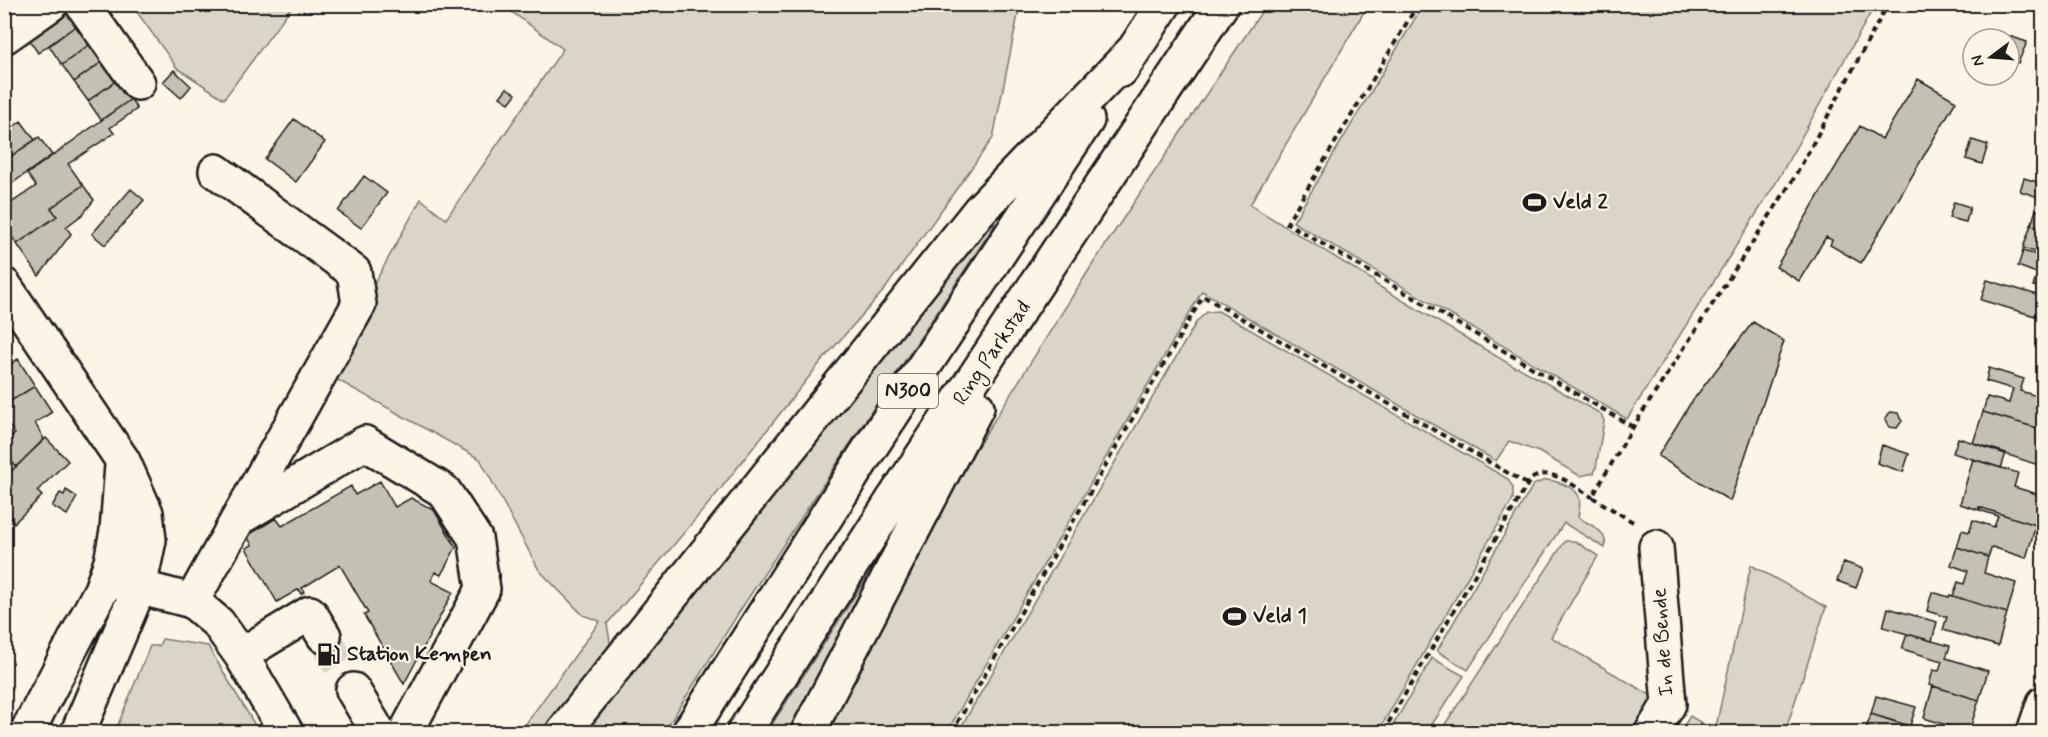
<svg xmlns="http://www.w3.org/2000/svg" width="2048" height="737" font-family="Mynerve,sans-serif">
  <rect width="100%" height="100%" fill="#fcf5e5"/>
  <filter id="ink" filterUnits="userSpaceOnUse"><feTurbulence type="fractalNoise" baseFrequency=".0167" numOctaves="2"/><feDisplacementMap in="SourceGraphic" scale="12" xChannelSelector="R" yChannelSelector="G"/><feConvolveMatrix kernelMatrix="1 2 1 2 8 2 1 2 1" color-interpolation-filters="sRGB"/></filter>
  <g filter="url(#ink)">
    <!-- green -->
    <path fill="#dbd5c8" stroke="#7c7872" stroke-width="1.5" d="M132 5H293L224 99 177 68Z
      M502 5H1020L993 138 885 289 820 363 715 496 607 624 612 653 547 732H520L600 621 583 615 539 570 480 459 325 373 421 199 446 219 563 49Z
      M1266 5H1368L1250 205 1374 281 1375 284 1516 368 1518 367 1601 414 1604 421 1596 468 1594 473 1580 476 1539 452 1509 441 1496 461 1202 291 947 732H820L952 487 1094 262Z
      M1423 5H1875L1777 181 1627 419 1293 222Z
      M986 218 995 224 743 606 664 732H578Z
      M1218 311 1508 479 1513 488V499L1378 732H958L1197 321 1207 312Z
      M1545 480C1555 480 1576 487 1579 497 1581 503 1579 511 1578 517 1591 526 1608 530 1605 548L1564 523 1468 670 1437 651 1533 485Z
      M1565 541H1575L1598 556 1551 637 1657 699 1638 732H1440Z
      M878 560 885 563 797 732H767Z
      M1751 565 1826 607 1785 732H1680L1690 716 1715 731Z
      M162 639 208 646 259 732H115L150 646H159Z
      M1432 658 1464 676 1427 732H1389Z"/>
    <!-- building -->
    <path fill="#c4c0b3" stroke="#1c1c1c" stroke-width="1.5" d="M64 6 77 25 38 53 25 34Z
      M77 25 90 44 62 65 49 46Z
      M2009 36 2027 42 2018 63 2009 59Z
      M90 44 103 61 74 82 62 65Z
      M103 61 117 80 88 101 74 82Z
      M174 70 191 86 181 98 163 82Z
      M1918 79 1956 101 1861 263 1830 245 1832 240 1826 237 1799 281 1776 267 1860 126 1882 139Z
      M117 80 131 99 101 120 88 101Z
      M507 88 516 94 509 103 500 97Z
      M131 99 137 109 110 128 114 133 68 164 83 185 51 208 57 216 17 244 4 226V208L36 186 27 174Z
      M294 119 325 142 296 182 265 159Z
      M21 121 35 140 4 161V134Z
      M39 137 52 155 4 189V161Z
      M1972 140 1988 145 1982 164 1966 159Z
      M364 176 387 193 361 228 338 211Z
      M2024 178 2044 184V199L2020 191Z
      M83 185 94 200 83 214 66 227 71 234 39 276 17 244 57 216 51 208Z
      M131 189 144 200 105 245 92 234Z
      M1954 202 1970 207 1966 222 1949 218Z
      M2036 210 2044 212V229L2031 225Z
      M2031 225 2044 229V255L2023 248Z
      M2023 251 2044 257V276L2018 266Z
      M2038 274 2044 276V289L2033 286Z
      M1987 280 2041 296 2035 316 1981 300Z
      M1753 322 1784 341 1730 501 1658 456 1690 404Z
      M18 359 35 386 4 405V368Z
      M1989 368 2024 379 2020 391 2044 398V430L1983 412 1987 397 2009 403 2013 389 1986 381Z
      M35 386 52 412 35 423 44 439 16 467 4 451V441L15 434 4 419V405Z
      M1890 412 1898 413 1902 421 1897 428 1889 427 1885 419Z
      M1983 412 2044 430V467L1973 443Z
      M46 438 68 461 37 491 42 496 14 523 11 518 4 524V478Z
      M1958 438 2006 453 2001 468 1953 453Z
      M1882 445 1909 454 1903 472 1877 463Z
      M1973 459 2018 473 2014 487 2044 496 2036 525 1979 507V510L1960 504Z
      M380 481 395 507 411 498 434 510 456 547 441 575 435 572 431 581 453 592 404 684 364 615 368 613 340 565 302 588 304 592 301 594 299 589 277 602 246 548 252 545 247 536 276 518 282 526 351 486 355 495Z
      M66 490 77 497 67 515 52 506 60 493 64 495Z
      M1979 507 2036 525 2026 558 1992 547 1988 557 1957 547 1962 530 1969 532 1973 520 1994 527 1998 516 1979 510Z
      M1957 547 1988 557 1984 573 2016 583 2007 613 1953 596 1958 582 1964 584 1968 571 1951 565Z
      M1844 562 1863 569 1856 588 1837 581Z
      M1932 592 1949 597 1950 595 2007 613 1998 646 1943 630 1947 617 1927 611Z
      M1888 608 1937 622 1932 641 1883 627Z
      M1907 634 1950 646 1946 658 1988 671 1979 700 1929 685 1933 670 1939 671 1942 661 1902 649Z
      M1933 686 1979 700 1969 732 1924 718Z
      M1876 696 1916 707 1910 726 1871 714Z
      M1871 714 1908 726 1905 732H1865Z"/>
    <g fill="none" stroke-linecap="round" stroke-linejoin="round">
      <!-- minor-tunnel -->
      <path stroke="#dad4c7" stroke-width="33" stroke-dasharray="33 16" stroke-linecap="butt" d="M324 636 353 690"/>
      <defs>
        <path id="minor" d="M82 4 138 83
          M4 37 51 4
          M241 517 365 443 444 491 475 538 483 589 406 732
          M111 580 192 601 218 623 241 655 286 732
          M192 601 359 304 354 272 216 171
          M241 655 310 613 324 636
          M353 690 378 732
          M1652 732 1669 704 1656 547
          M2034 732 2044 703"/>
        <path id="major" d="M4 285 123 461 146 513 149 540 139 588 78 732
          M27 732 101 590 111 562 117 531 122 465"/>
        <path id="highway" d="M1121 70 1164 4
          M563 732 979 211 1132 52
          M689 732 864 457 1087 120
          M744 732 893 500 1222 4
          M808 732 977 407"/>
      </defs>
      <!-- minor casing -->
      <use href="#minor" stroke="#1c1c1c" stroke-width="38"/>
      <!-- major casing -->
      <use href="#major" stroke="#1c1c1c" stroke-width="38"/>
      <!-- highway casing -->
      <use href="#highway" stroke="#1c1c1c" stroke-width="38"/>
      <!-- path -->
      <path stroke="#1c1c1c" stroke-width="4" stroke-dasharray="6 4.5" stroke-linecap="butt" d="M1418 4 1287 223 1633 427
        M1633 522 1592 497 1633 427 1796 175 1888 4
        M952 732 1203 296 1527 484
        M1383 732 1530 480C1550 464 1573 486 1592 497"/>
      <!-- minor -->
      <use href="#minor" stroke="#fcf5e5" stroke-width="33"/>
      <!-- major -->
      <use href="#major" stroke="#fcf5e5" stroke-width="33"/>
      <!-- highway -->
      <use href="#highway" stroke="#fcf5e5" stroke-width="33"/>
    </g>
  </g>
  <!-- icons -->
  <defs>
    <symbol id="stadium-bare" viewBox="-9 -9 18 18"><path d="M0-5a6.5 5 0 1 0 0 10a6.5 5 0 1 0 0-10ZM-3.5-1.8h7v3.6h-7Z" fill="#1c1c1c" stroke="#fcf5e5" stroke-width="2.5" paint-order="stroke"/></symbol>
    <symbol id="fuel-bare" viewBox="-9 -9 18 18"><path d="M-5.5-6h7V0h2V4h1.3V-2.5L3-4.5l.8-.8L6-3V5H2.5V1h-1V6h-7ZM-4.2-4.7v3.2H.2V-4.7Z" fill="#1c1c1c" stroke="#fcf5e5" stroke-width="2.5" paint-order="stroke"/></symbol>
  </defs>
  <g fill-rule="evenodd">
    <use href="#stadium-bare" x="1518" y="186" width="33" height="33"/>
    <use href="#stadium-bare" x="1218" y="600" width="33" height="33"/>
    <use href="#fuel-bare" x="312" y="638" width="33" height="33"/>
  </g>
  <g text-anchor="middle" dominant-baseline="central" stroke-width="4.5" stroke-linejoin="round" paint-order="stroke">
    <!-- shield labels -->
    <rect fill="#fcf5e5" stroke="#5f5d58" stroke-width="1.5" x="878" y="374" width="60" height="34" rx="4.5"/>
    <g font-size="20" font-weight="bold" fill="#1c1c1c">
      <text x="908" y="391">N300</text>
    </g>
    <!-- poi labels -->
    <g font-size="21" font-weight="bold" fill="#1c1c1c" stroke="#fcf5e5" text-anchor="start">
      <text x="1553" y="202">Veld 2</text>
      <text x="1253" y="616">Veld 1</text>
      <text x="347" y="654">Station Kempen</text>
    </g>
    <!-- street labels -->
    <g font-size="21" fill="#1c1c1c" stroke="#fcf5e5">
      <text transform="translate(992 353) rotate(-56)">Ring Parkstad</text>
      <text transform="translate(1663 642) rotate(-94)">In de Bende</text>
    </g>
  </g>
  <!-- margin -->
  <rect width="2048" height="737" fill="none" stroke="#fcf5e5" stroke-width="24"/>
  <rect x="12" y="12" width="2024" height="713" fill="none" stroke="#1c1c1c" stroke-width="2" filter="url(#ink)"/>
  <!-- north arrow -->
  <g transform="translate(1991 57) rotate(254)"><circle r="28" fill="#fcf5e5" stroke="#a29e95" stroke-width="1.5"/>
  <path d="M0-4.5L10 22L0 15L-10 22Z" fill="#1c1c1c"/>
  <text y="-9" font-size="16" font-weight="bold" text-anchor="middle" fill="#1c1c1c">N</text>
  </g>
</svg>
